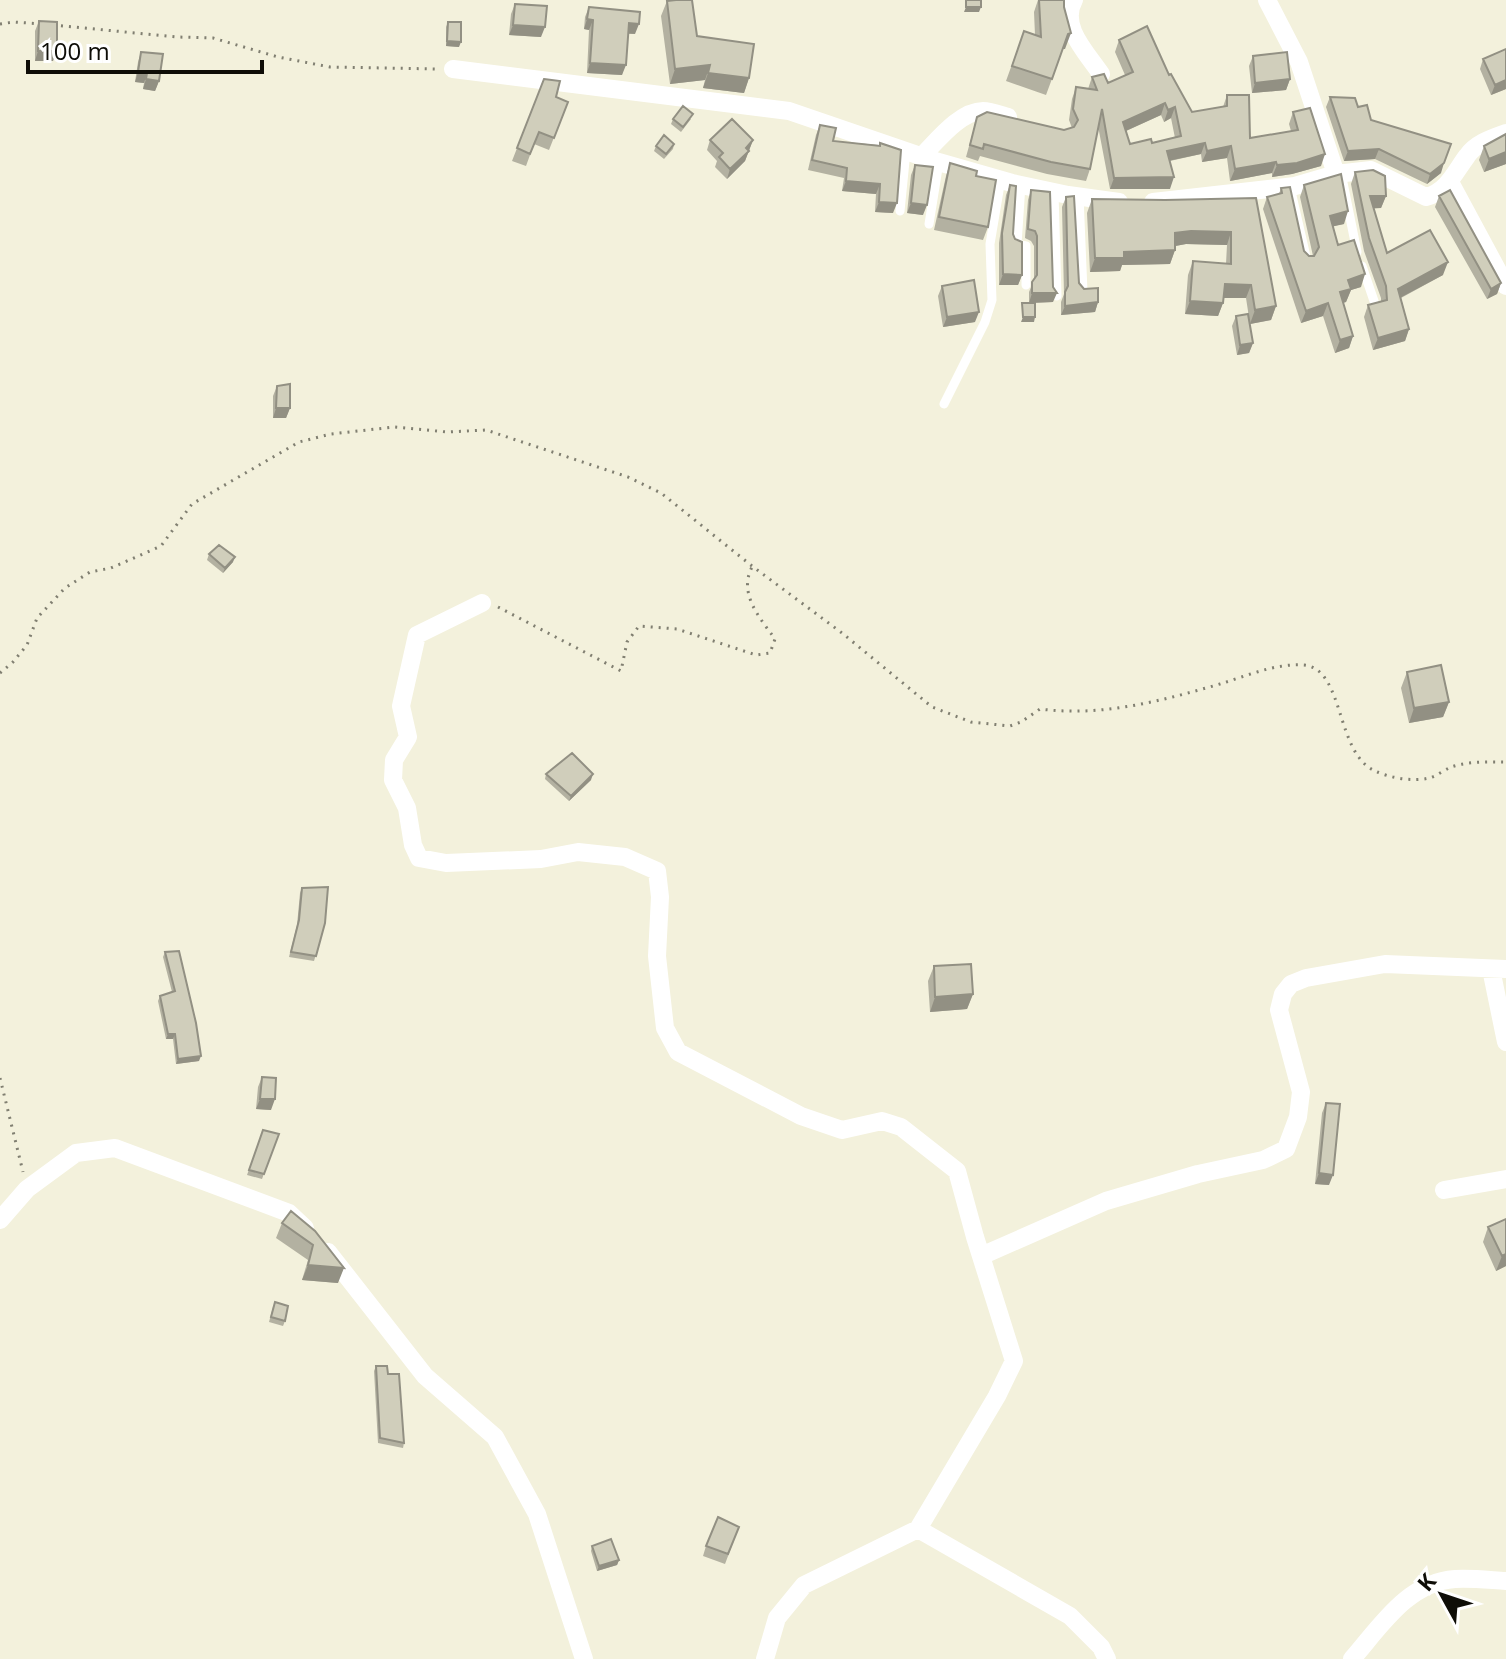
<svg xmlns="http://www.w3.org/2000/svg" width="1506" height="1659" font-family="'Open Sans',sans-serif">
  <rect width="100%" height="100%" fill="#f3f1dc"/>
  <g fill="none" stroke-linecap="round" stroke-linejoin="round">
    <!-- path -->
    <path stroke="#807f71" stroke-width="3" stroke-dasharray="2 6" stroke-linecap="butt" d="M0 24 14 22 42 24
      M53 25 177 37 213 38 278 57 330 67 437 69
      M498 607 621 671 627 642 639 626 677 629 756 655 770 653 775 639C760 618 738 594 752 567
      M0 673 13 662 27 645 37 618 65 588 90 572 111 568 161 546 192 504 299 442 331 434 394 427 447 432 486 430 628 477 661 493 752 566 842 633 932 707 971 722 1010 726 1021 722 1040 709C1102 717 1161 701 1220 684 1246 676 1276 663 1304 665 1345 669 1335 753 1375 771 1390 778 1413 782 1429 778 1437 776 1444 770 1451 767 1469 761 1488 762 1506 762
      M0 1078 23 1172"/>
    <!-- lane -->
    <path stroke="#fff" stroke-width="9" d="M1341 173 1357 252
      M1021 185 1017 244 1026 246V285
      M1290 187 1307 261
      M1054 192 1057 296
      M1079 196 1083 292
      M900 211 906 151
      M929 224 939 162
      M1362 266 1374 301
      M944 404 985 322 992 300 990 244 1001 179"/>
    <!-- street -->
    <path stroke="#fff" stroke-width="18" d="M1074 0C1059 26 1087 53 1101 74
      M1267 0 1299 62 1336 174
      M453 69 789 111 935 161 1012 183 1068 195 1119 202
      M922 156C937 141 960 111 983 111 991 111 1001 115 1008 117
      M1450 182 1506 286
      M1153 202 1295 186 1336 174 1371 170 1426 197C1447 192 1455 172 1467 156 1476 143 1492 138 1506 133
      M482 603 417 635 401 706 408 737 394 760 393 780 407 808 413 845 419 858 446 863 541 859 578 852 625 857 657 871 660 897 657 956 665 1028 678 1052 801 1116 842 1130 882 1121 901 1127 957 1171 975 1237 1014 1361 997 1396 918 1529 804 1585 777 1618 765 1659
      M1491 969 1506 1042
      M1444 1190 1506 1179
      M0 1220 27 1189 76 1153 115 1148 289 1213 305 1228
      M328 1252 425 1376 495 1437 537 1514 584 1659
      M981 1256 1106 1201 1198 1174 1263 1160 1286 1149 1298 1117 1301 1092 1279 1010 1283 994 1291 984 1306 978 1385 964 1506 969
      M918 1529 1070 1616 1101 1647 1107 1659
      M1352 1659C1380 1627 1408 1582 1455 1579 1471 1578 1489 1580 1506 1581"/>
  </g>
  <!-- wall -->
  <path fill="#b3b1a1" fill-rule="evenodd" d="M1038 0H1064L1065 49H1063L1046 95 1006 81 1024 31 1035 35 1034 12Z
    M667 1 697 36 749 78 744 93 703 88 705 80 670 84 661 16Z
    M515 4 541 37 509 35 511 14Z
    M589 7 635 34H628L622 75 587 73 589 30 584 29 585 17Z
    M39 21 53 61H35V31Z
    M448 22 459 47 446 46V27Z
    M1119 40 1169 75 1192 112 1223 107 1227 95 1250 138 1291 131 1289 124 1293 112 1321 166 1292 174 1272 177V173L1230 181 1227 158 1202 162 1201 154 1170 161V189H1110L1098 126 1090 169 1086 181 1047 174 980 156 978 161 966 157 977 117 1064 130 1072 128 1069 120 1072 99 1076 87 1088 89 1092 77 1108 83 1125 75 1115 52ZM1161 115 1164 122 1171 118 1175 138 1152 143 1130 144 1126 131Z
    M141 52 159 81 155 91 143 89 144 83 135 82 138 62Z
    M1253 56 1290 79 1286 90 1252 93 1249 66Z
    M1483 59 1506 89 1491 95 1480 69Z
    M544 79 556 97 568 102 549 150 534 144 526 166 512 161Z
    M1330 97 1358 107 1371 120 1441 173 1427 184 1375 159 1344 161 1326 107Z
    M673 119H691L681 132 671 124Z
    M820 125 833 141 879 145 893 213 875 212 876 194 842 191 844 178 808 170 816 135Z
    M1506 134V164L1484 172 1479 160 1484 146Z
    M710 140H753L745 161 727 179 715 167 717 161 707 150Z
    M674 144 673 149 664 159 654 151 656 146Z
    M950 163 976 176 988 227 983 240 934 230 946 176Z
    M915 165 923 215 907 213 911 175Z
    M1355 172 1386 196 1381 208H1373L1387 253 1443 275 1401 298 1409 329 1405 341 1373 350 1364 317 1368 305 1381 301V298L1364 251 1351 184Z
    M1010 185 1013 234 1022 275 1018 285H999V243L1006 195Z
    M1304 185 1344 224 1333 226 1338 245 1361 287 1351 290 1346 302 1343 303 1353 336 1349 348 1335 353 1323 316 1301 323 1263 209 1267 197 1279 194 1281 188 1304 251 1309 256H1313L1300 197Z
    M1031 190 1053 302 1029 303V292L1034 280V246L1031 241 1025 238 1028 200Z
    M1439 196 1501 283 1497 294 1487 299 1435 207Z
    M1066 197 1079 283 1098 302 1095 312 1061 315V302L1064 294 1062 207Z
    M1256 198 1276 306 1271 320 1250 324 1246 298H1224L1223 303 1218 316 1185 314 1188 275 1193 261 1226 264 1227 245 1186 244 1175 246V250L1170 264 1122 265 1120 271 1090 272 1087 213 1092 199 1165 200Z
    M942 286 975 322 943 327 938 296Z
    M1236 316 1253 343 1249 353 1237 355 1232 326Z
    M277 386 290 408 286 418H273V396Z
    M209 554 233 562 223 573 207 560Z
    M1407 672 1449 702 1443 717 1409 723 1401 688Z
    M546 774 591 780 569 801 545 779Z
    M302 888 325 923 314 961 289 957 297 925 300 893Z
    M165 952 199 1061 176 1064 173 1039H166L158 1001 160 996 172 992 163 957Z
    M934 966 973 994 967 1009 930 1012 928 981Z
    M262 1077 271 1110 256 1109 258 1087Z
    M1326 1103 1329 1185 1315 1184 1322 1113Z
    M263 1130 279 1134 262 1179 247 1175Z
    M291 1211 338 1283 302 1280 308 1260 276 1238 282 1223Z
    M1506 1219V1266L1496 1271 1483 1242 1488 1227Z
    M273 1307 285 1321 283 1326 269 1322Z
    M376 1366 388 1374 404 1443 403 1448 378 1443 374 1371Z
    M739 1527 725 1564 703 1556 706 1546Z
    M592 1546 619 1560 617 1565 597 1571 591 1551Z"/>
  <!-- shaded-wall -->
  <path fill="#929083" d="M966 7H981L979 12H964Z
    M587 19 593 20 589 30 584 29Z
    M629 23 639 24 635 34 625 33Z
    M513 25 545 27 541 37 509 35Z
    M1071 33 1065 49H1063L1068 34Z
    M447 41 461 42 459 47 446 46Z
    M38 51H57L53 61H35Z
    M590 63 626 65 622 75 587 73Z
    M710 65 705 80 670 84 675 69Z
    M138 72 147 73 144 83 135 82Z
    M708 73 749 78 744 93 703 88Z
    M146 79 159 81 155 91 143 89Z
    M1290 79 1286 90 1252 93 1255 83Z
    M1506 80V89L1491 95 1495 85Z
    M1165 103 1161 115 1119 134 1123 122Z
    M1175 107 1171 118 1164 122 1168 110Z
    M753 140 745 161 727 179 730 169 746 148Z
    M1205 143 1201 154 1163 162 1167 151Z
    M1231 146 1227 158 1202 162 1207 151Z
    M1379 149 1375 159 1344 161 1348 151Z
    M1506 152V164L1484 172 1489 159Z
    M1325 154 1321 166 1292 174 1272 177 1277 165Z
    M1276 162 1272 173 1230 181 1235 169Z
    M1444 163 1441 173 1427 184 1430 174Z
    M1174 177 1170 189H1110L1114 178Z
    M846 181 880 184 876 194 842 191Z
    M1370 196H1386L1381 208 1365 209Z
    M879 202 897 203 893 213 875 212Z
    M911 203 927 205 923 215 907 213Z
    M1348 211 1344 224 1326 228 1330 216Z
    M1191 231 1231 232 1227 245 1186 244 1170 247 1175 233Z
    M1175 250 1170 264 1122 265 1120 271 1090 272 1095 258 1124 252Z
    M1448 262 1443 275 1394 301 1398 289Z
    M1003 274 1022 275 1018 285H999Z
    M1365 274 1361 287 1351 290 1346 302 1335 305 1340 292 1348 280Z
    M1501 283 1497 294 1487 299 1491 289Z
    M1225 284 1251 285 1246 298H1220Z
    M1032 293H1057L1053 302 1029 303Z
    M1190 301 1223 303 1218 316 1185 314Z
    M1098 302 1095 312 1061 315 1065 306Z
    M1328 303 1323 316 1301 323 1306 311Z
    M1276 306 1271 320 1250 324 1255 310Z
    M979 312 975 322 943 327 947 317Z
    M1023 317H1035L1034 322H1021Z
    M1409 329 1405 341 1373 350 1378 338Z
    M1353 336 1349 348 1335 353 1340 340Z
    M1253 343 1249 353 1237 355 1240 345Z
    M276 408H290L286 418H273Z
    M235 557 233 562 223 573 225 568Z
    M1449 702 1443 717 1409 723 1414 708Z
    M593 774 591 780 569 801 571 796Z
    M973 994 967 1009 930 1012 935 997Z
    M168 1034H175L173 1039H166Z
    M201 1056 199 1061 176 1064 178 1059Z
    M260 1099H275L271 1110 256 1109Z
    M1319 1173 1333 1175 1329 1185 1315 1184Z
    M1506 1254V1266L1496 1271 1502 1256Z
    M308 1265 344 1268 338 1283 302 1280Z
    M619 1560 617 1565 597 1571 599 1566Z"/>
  <!-- building -->
  <path fill="#d0cebb" stroke="#929083" stroke-width="2" fill-rule="evenodd" d="M676 0H692L697 36 754 44 749 78 708 73 710 65 675 69 667 1Z
    M966 0H981V7H966Z
    M1039 0H1064V7L1071 33 1068 34 1052 79 1012 66 1024 31 1041 37Z
    M515 4 547 6 545 27 513 25Z
    M589 7 640 12 639 24 629 23 626 65 590 63 593 20 587 19Z
    M39 21 57 22V51H38Z
    M448 22H461V42L447 41Z
    M1147 26 1169 75 1171 74 1192 112 1227 106V95H1249L1250 138 1298 130 1293 112 1310 108 1325 154 1297 163 1277 165 1276 162 1235 169 1231 146 1207 151 1205 143 1167 151 1174 177 1114 178 1102 109 1090 169 1051 162 984 144 983 149 970 145 977 117 987 112 1064 130 1074 127 1078 120 1073 109 1076 87 1097 90 1092 77 1104 74 1108 83 1133 72 1119 40ZM1165 103 1168 110 1175 107 1181 136 1152 143 1151 139 1130 144 1123 122Z
    M1506 49V80L1495 85 1483 59Z
    M141 52 163 54 159 81 146 79 147 73 138 72Z
    M1287 52 1290 79 1255 83 1253 56Z
    M544 79 560 81 556 97 568 102 554 138 539 132 530 154 517 148Z
    M1330 97 1355 98 1358 107 1367 105 1371 120 1451 144 1444 163 1430 174 1379 149 1348 151Z
    M683 106 693 114 683 127 673 119Z
    M732 119 753 140 746 148 749 151 730 169 719 157 723 153 710 140Z
    M820 125 836 128 833 141 880 146V143L901 150 897 203 879 202 880 184 846 181 847 168 812 160Z
    M1506 134V152L1489 159 1484 146Z
    M664 135 674 144 666 154 656 146Z
    M950 163 977 171 976 176 996 180 988 227 939 217Z
    M915 165 933 167 927 205 911 203Z
    M1373 170 1385 176 1386 196H1370L1387 253 1430 230 1448 262 1398 289 1409 329 1378 338 1368 305 1387 300 1386 286 1369 238 1355 172Z
    M1341 174 1348 211 1330 216 1338 245 1354 240 1365 274 1348 280 1351 289 1340 292 1353 336 1340 340 1328 303 1306 311 1267 197 1282 193 1281 188 1290 187 1304 251 1309 256H1314L1319 247 1304 185Z
    M1010 185 1016 186 1013 234 1015 239 1022 242V275L1003 274 1002 233Z
    M1031 190 1050 192 1053 287 1057 293H1032V282L1037 275V236L1035 231 1028 229Z
    M1450 190 1501 283 1491 289 1439 196Z
    M1074 196 1079 283 1084 289 1098 288V302L1065 306V292L1068 286 1066 197Z
    M1256 198 1276 306 1255 310 1251 285 1225 284 1223 303 1190 301 1193 261 1231 264V232L1191 231 1175 233V250L1124 252V258H1095L1092 199 1165 200Z
    M974 280 979 312 947 317 942 286Z
    M1022 303H1035V317H1023Z
    M1248 314 1253 343 1240 345 1236 316Z
    M290 384V408H276L277 386Z
    M219 545 235 557 225 568 209 554Z
    M1441 665 1449 702 1414 708 1407 672Z
    M572 753 593 774 571 796 546 774Z
    M328 887 325 923 316 956 291 952 299 920 302 888Z
    M179 951 196 1023 201 1056 178 1059 175 1034H168L160 996 175 991 165 952Z
    M971 964 973 994 935 997 934 966Z
    M262 1077 276 1078 275 1099H260Z
    M1326 1103 1340 1104 1333 1175 1319 1173Z
    M263 1130 279 1134 264 1174 249 1170Z
    M291 1211 315 1231 344 1268 308 1265 313 1245 282 1223Z
    M1506 1219V1254L1502 1256 1488 1227Z
    M275 1302 288 1306 285 1321 271 1317Z
    M376 1366H387L388 1374H399L404 1443 380 1438Z
    M718 1517 739 1527 728 1554 706 1546Z
    M611 1539 619 1560 599 1566 592 1546Z"/>
  <!-- north arrow -->
  <g transform="translate(1442 1595) rotate(310)" stroke="#ffffff" stroke-width="6" paint-order="stroke">
  <path d="M0-6L14 30L0 20L-14 30Z" fill="#0e0d07"/>
  <text y="-12" font-size="22" font-weight="bold" text-anchor="middle" fill="#0e0d07">K</text>
  </g>
  <!-- scale -->
  <path d="M28 60v12h234v-12" fill="none" stroke="#0e0d07" stroke-width="4"/>
  <text x="40" y="60" font-size="24" fill="#0e0d07" stroke="#ffffff" stroke-width="6" paint-order="stroke">100 m</text>
</svg>
